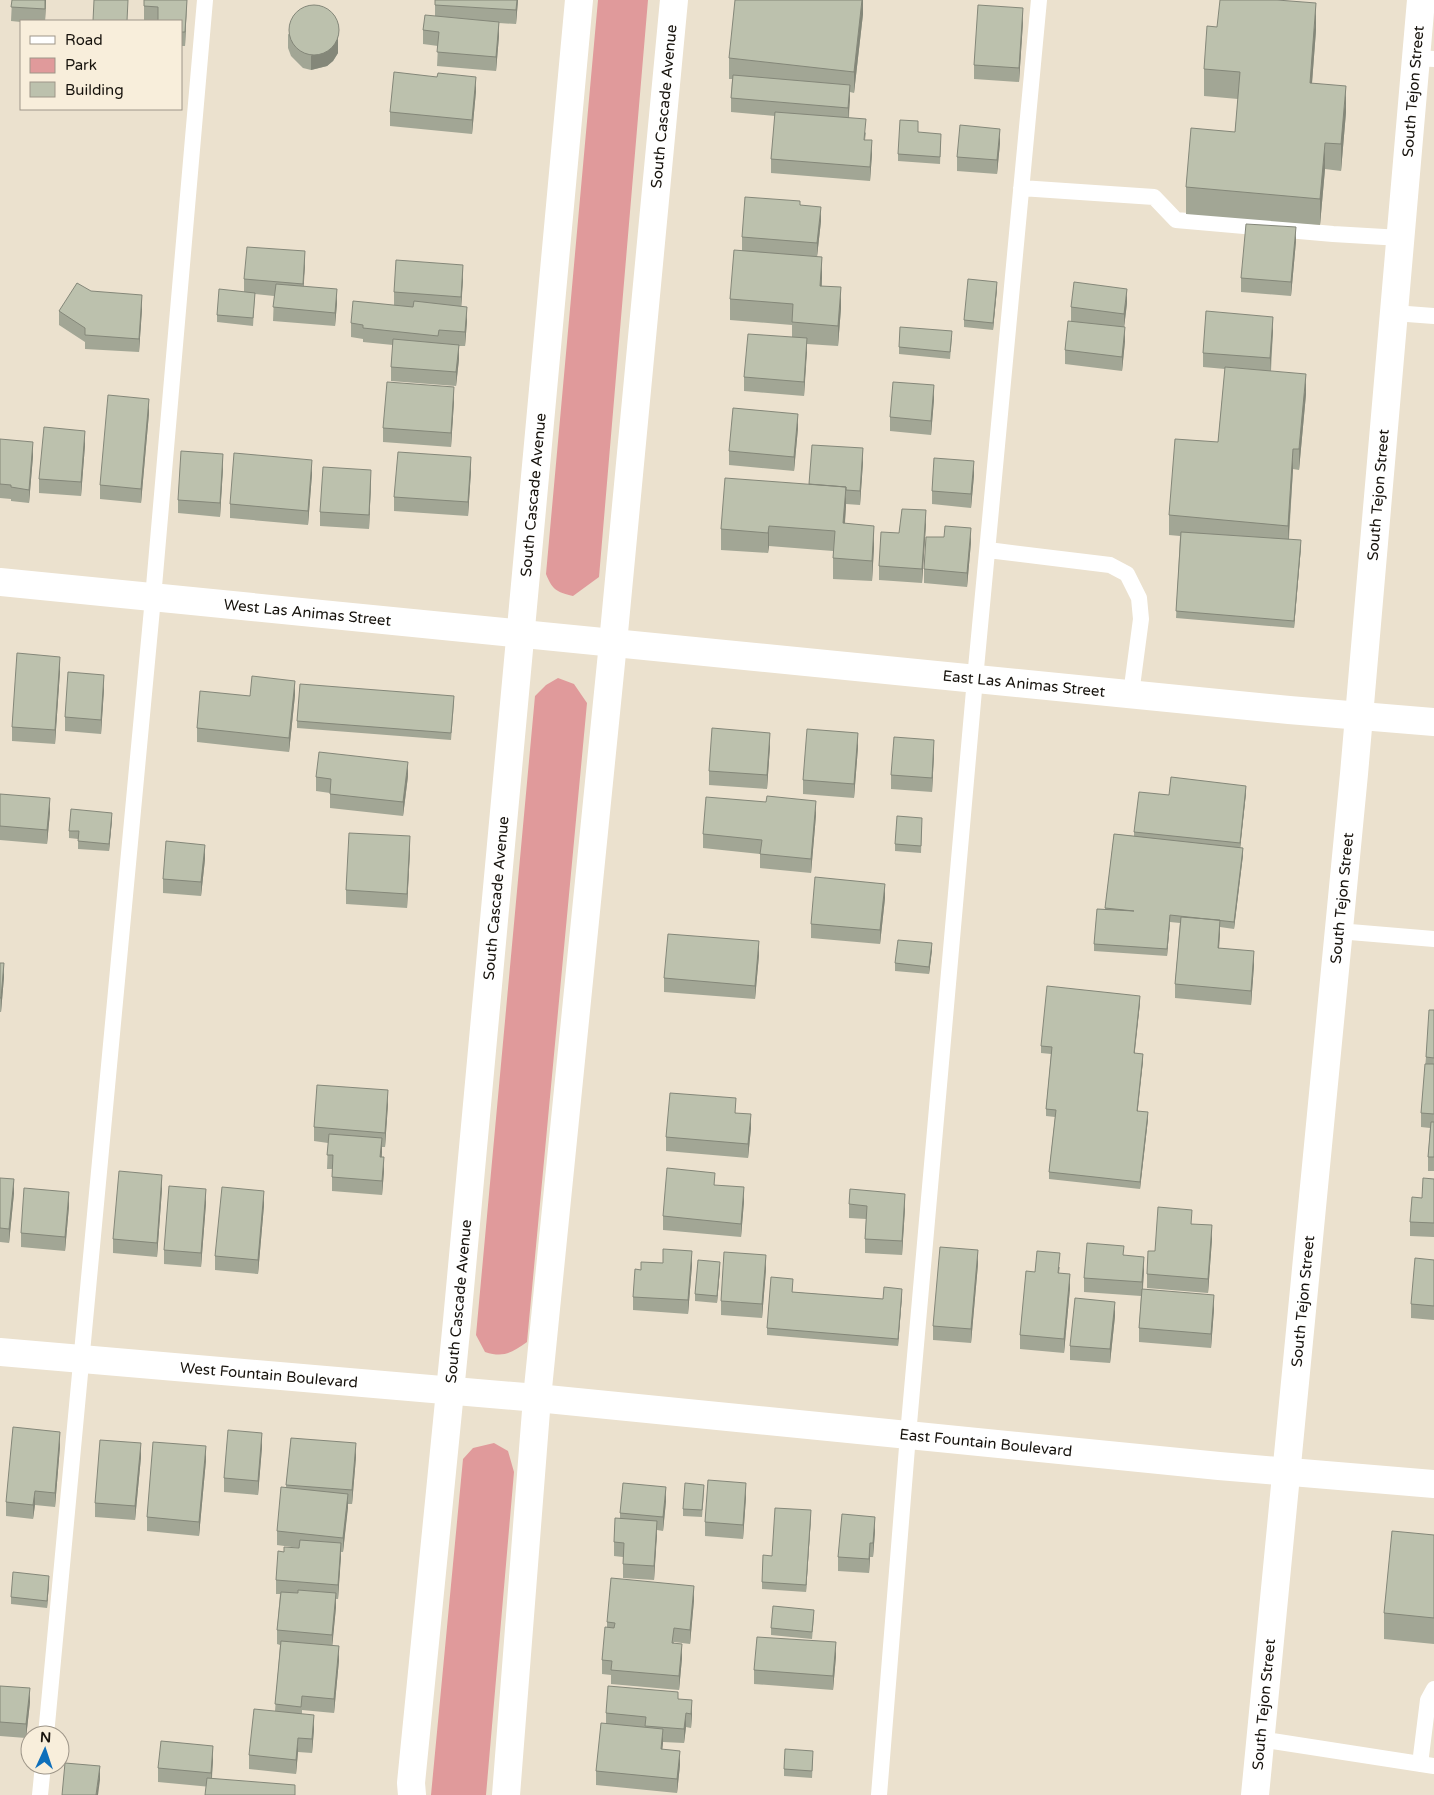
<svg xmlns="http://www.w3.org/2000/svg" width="1434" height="1795" font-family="'Varela Round',sans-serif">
  <rect width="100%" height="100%" fill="#ebe1ce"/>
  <!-- green -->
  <path fill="#e09a9b" d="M598 0H648L599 577 573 596C556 592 552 589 546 574Z
    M558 678 574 684 587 703 527 1342C511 1353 504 1358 485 1352L476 1335 535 696 546 685Z
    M494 1443 508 1451 514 1472 486 1795H431L463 1459 473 1448Z"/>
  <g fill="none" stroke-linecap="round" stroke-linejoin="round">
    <!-- lane -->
    <path stroke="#fff" stroke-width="16" d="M1415 58 1434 59
      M1021 188 1154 197 1176 220 1333 234 1401 238
      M1394 313 1434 316
      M988 550 1110 565 1127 574 1139 598 1141 619 1131 694
      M1338 931 1434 939
      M46 1735 153 598 205 0
      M1260 1739 1434 1766
      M1420 1764 1428 1700 1434 1689
      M40 1795 43 1765
      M879 1795 908 1435 975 679 1039 0"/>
    <!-- street -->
    <g stroke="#fff" stroke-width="28">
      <path id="s1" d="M0 582 1289 710 1434 722"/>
      <path id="s2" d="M0 1352 537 1398 1219 1466 1434 1484"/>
    </g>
    <!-- secondary -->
    <g stroke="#fff" stroke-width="28">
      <path id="s3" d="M412 1795 411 1783 457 1321 579 0"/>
      <path id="s4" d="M506 1795 537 1398 613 643 674 0"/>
      <path id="s5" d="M1255 1795 1354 774 1421 0"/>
    </g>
  </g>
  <!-- wall -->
  <path fill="#a2a695" d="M12 0H46L45 21 21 22 11 21Z
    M144 0H187L185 46H181V21L144 20Z
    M435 0H518L516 24 499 23V36L496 71 437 66 438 46 423 44V30L435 16Z
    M863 0V14L854 93 850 92 849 118 866 133 865 140 872 154 870 181 771 173V159L775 116 731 112V98L732 79H729V58Z
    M1023 22 1019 82 974 79V65Z
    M1316 30 1312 83 1346 112 1341 171 1325 169 1320 225 1186 214V187L1235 132 1238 99 1204 96V69Z
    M288 34 338 53 333 61 327 66 311 70 303 68 291 56 288 48Z
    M437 77 476 91 472 134 390 126V112Z
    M918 132 941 141 940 164 898 161V154Z
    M1000 143 997 174 957 171V157Z
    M800 205 821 221 817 256 822 277V286L841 308 838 346 807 344 804 396 744 391V377L792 337V325L730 320V299L742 251V237Z
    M1296 241 1291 296 1241 292V278Z
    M305 265 303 286 337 303 335 326 273 321 274 296 255 294 253 326 217 322V315L244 292V279Z
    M463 279 461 306 467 321 465 346H459V359L456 386 391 381V367L393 345 363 342V339L351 337V323L394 305V292Z
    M997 289 993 330 964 327V320Z
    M91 291 142 309 139 352 85 349V342L59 325V311Z
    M1127 303 1124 327 1125 341 1122 371 1065 364V350L1071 321V307Z
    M1273 331 1271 371 1306 394 1299 470 1293 469 1289 539 1301 547 1294 628 1176 618 1180 536 1169 535V515L1218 442 1225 369 1203 367V353Z
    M952 338 950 359 899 354V347Z
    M934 399 931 435 890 431V417Z
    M454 401 451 447 383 442V428Z
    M149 413 141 503 100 499V485Z
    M798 428 794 471 729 465V451Z
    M0 439 33 456 29 503 11 501V499L0 498Z
    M85 445 81 496 39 493V479Z
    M863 462 860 505 846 504 845 524 874 547 872 581 833 579V551L769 546 768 553 721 550V529L809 484Z
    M223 468 220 517 178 513V500Z
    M471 471 468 516 394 511V497Z
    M312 474 308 525 230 518V504Z
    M974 475 971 508 932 504V491Z
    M371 483 369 529 320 526V512Z
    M926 524 922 583 879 580V566L899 533Z
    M971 542 967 587 924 583V569Z
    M60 671 55 744 12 741V727Z
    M104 689 101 734 65 731V717Z
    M295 695 289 752 197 742V728L250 696Z
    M454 703 451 740 297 728V721Z
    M770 746 767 789 709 785V771Z
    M858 747 854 798 803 794V780Z
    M934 754 932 792 891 789V775Z
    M408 776 403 816 330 808V793L316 791V777Z
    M1246 793 1240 848 1243 855 1234 929 1220 927 1219 948 1254 965 1251 1005 1175 998V984L1180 923 1170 922 1167 956 1094 951V944L1105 909 1114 834 1134 836V832L1169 795Z
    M0 794 50 812 47 844 0 840Z
    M816 815 811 873 760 868V854L703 848V834Z
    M112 820 109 851 78 849V839L69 838V831Z
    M922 825 921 853 895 851V844Z
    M410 850 407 908 346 904V890Z
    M205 859 201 896 163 893V879Z
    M885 898 880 944 811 938V924Z
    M932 950 929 974 895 971V963Z
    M759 955 755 999 664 992V978Z
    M0 963 4 977 1 1012H0Z
    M1140 1003 1134 1053 1143 1061 1137 1111 1148 1119 1140 1189 1049 1179V1172L1055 1117 1046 1116V1109L1051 1054 1041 1053V1046Z
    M1434 1010V1171H1428V1157L1430 1128 1421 1127V1113L1426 1057Z
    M388 1104 385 1147H382V1157L384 1171 382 1195 332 1191V1169H327L328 1143 314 1141V1127Z
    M736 1113 751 1128 748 1158 666 1151V1137Z
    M0 1178 14 1193 9 1243 0 1242Z
    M1434 1179V1237L1410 1236V1222L1422 1198Z
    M162 1189 157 1257 113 1253V1239Z
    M744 1201 741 1237 663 1230V1216Z
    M206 1203 201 1267 164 1264V1250Z
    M849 1204 905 1208 902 1255 865 1253V1239L866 1219 849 1218Z
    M264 1205 258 1274 215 1270V1256Z
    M69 1206 65 1251 21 1247V1233Z
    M1192 1224 1212 1239 1208 1293 1147 1288V1274L1155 1251Z
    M1124 1255 1144 1271 1143 1289 1214 1309 1211 1348 1139 1342V1328L1141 1296 1084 1292V1278Z
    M1434 1260V1320L1411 1318V1304Z
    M978 1264 971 1343 933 1340V1326Z
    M692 1265 688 1314 633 1310V1297L641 1270Z
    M1060 1267 1059 1273 1070 1288 1064 1353 1020 1349V1335L1035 1272Z
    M720 1269 717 1303 695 1301V1294Z
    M766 1269 762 1318 721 1315V1301Z
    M793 1286 792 1292 883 1299 902 1296 898 1346 767 1335V1328Z
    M1115 1316 1110 1363 1070 1360V1346Z
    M291 1438 356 1457 352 1504H348L343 1552H341L338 1599H336V1607L332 1645 339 1660 334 1713 302 1710V1714L314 1729 312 1753 298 1752 296 1774 249 1769V1755L275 1711 280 1645 277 1644V1630L280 1594H276V1580L284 1552 299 1548 277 1545V1531L286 1487Z
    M60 1446 55 1507 35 1505 33 1519 6 1516V1502Z
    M262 1447 258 1495 224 1492V1478Z
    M141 1457 135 1520 95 1517V1503Z
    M206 1460 199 1536 147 1531V1517Z
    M704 1492 702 1517 683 1516V1509Z
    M746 1497 743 1539 705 1536V1522Z
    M666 1501 663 1531 657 1530 654 1580 623 1578V1557L614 1556V1542L620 1519V1513Z
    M811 1517 806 1592 762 1589V1582L772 1556Z
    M875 1531 873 1557H870L869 1573 838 1571V1557Z
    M1434 1535V1644L1384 1639V1613Z
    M49 1583 47 1608 11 1604V1597Z
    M694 1600 690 1644 674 1642V1643L682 1658 679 1690 611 1684V1675L602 1674V1660L607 1627V1622Z
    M814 1617 812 1639 771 1635V1628Z
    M836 1656 833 1690 754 1684V1670Z
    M0 1686 30 1702 26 1738 0 1736Z
    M678 1699 692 1714 691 1728 686 1727 684 1743 663 1742 662 1749 680 1765 677 1793 596 1785V1771L606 1724V1713Z
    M813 1758 812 1778 784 1776V1769Z
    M213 1760 212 1778 295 1795 158 1782V1768Z"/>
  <!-- shaded-wall -->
  <path fill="#848779" d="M45 0H46L45 21Z
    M187 0 185 46V32Z
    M517 0H518L516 24V10Z
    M862 0H863V14L854 93V72Z
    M1316 3V30L1310 109V83Z
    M1023 8V22L1019 82V68Z
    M499 22V36L496 71V57Z
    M338 23V53L333 61 327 66 311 70V56Z
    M476 77V91L472 134V120Z
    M850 85V99L848 122V108Z
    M1346 86V112L1341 171V144Z
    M1000 129V143L997 174V160Z
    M872 140V154L870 181V167Z
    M1325 143V169L1320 225V199Z
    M821 207V221L817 257V243Z
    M1296 227V241L1291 296V282Z
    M305 251V265L303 298V284Z
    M822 257V277L820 306V286Z
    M463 265V279L461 311V297Z
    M997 282V289L993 330V323Z
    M841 287V308L838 346V326Z
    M337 289V303L335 326V313Z
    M1127 289V303L1124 328V314Z
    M142 295V309L139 352V339Z
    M467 307V321L465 346V332Z
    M1273 317V331L1270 372V358Z
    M1125 327V341L1122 371V357Z
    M807 338V352L804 396V382Z
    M459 345V359L456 386V372Z
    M1306 374V394L1299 470V449Z
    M934 385V399L931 435V421Z
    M454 387V401L451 447V433Z
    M149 399V413L141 503V489Z
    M798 414V428L794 471V457Z
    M85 431V445L81 496V482Z
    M33 442V456L29 503V490Z
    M863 448V462L860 505V491Z
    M1293 449V469L1288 546V526Z
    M223 454V468L220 517V503Z
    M471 457V471L468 516V502Z
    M312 460V474L308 525V511Z
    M974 461V475L971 508V494Z
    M371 470V483L369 529V515Z
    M846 487V507L843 544V523Z
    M926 510V524L922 583V569Z
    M769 526V546L768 553V533Z
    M874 526V547L872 581V561Z
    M971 528V542L967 587V573Z
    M1301 540V547L1294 628V621Z
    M60 657V671L55 744V730Z
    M104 675V689L101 734V720Z
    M295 681V695L289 752V738Z
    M770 733V746L767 789V775Z
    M858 733V747L854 798V784Z
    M934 740V754L932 792V778Z
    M408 762V776L403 816V802Z
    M1246 786V793L1240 850V843Z
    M50 798V812L47 844V830Z
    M816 801V815L811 873V859Z
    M112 813V820L109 851V844Z
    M410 836V850L407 908V894Z
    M205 845V859L201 896V882Z
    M1243 848V855L1234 929V922Z
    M885 884V898L880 944V930Z
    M1170 915V922L1167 956V949Z
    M1220 920V934L1218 962V948Z
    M759 941V955L755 999V986Z
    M932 943V950L929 974V967Z
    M1254 951V965L1251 1005V991Z
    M4 963V977L1 1012V998Z
    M1140 996V1003L1134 1060V1053Z
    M1143 1054V1061L1137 1118V1111Z
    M388 1090V1104L385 1147V1133Z
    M1148 1112V1119L1140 1189V1182Z
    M751 1114V1128L748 1158V1144Z
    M382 1138V1152L380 1171V1157Z
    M384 1157V1171L382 1195V1181Z
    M162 1175V1189L157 1257V1243Z
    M14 1179V1193L9 1243V1229Z
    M744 1187V1201L741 1237V1224Z
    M206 1189V1203L201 1267V1253Z
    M264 1191V1205L258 1274V1260Z
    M69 1192V1206L65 1251V1237Z
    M905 1194V1208L902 1255V1241Z
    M1212 1225V1239L1208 1293V1279Z
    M978 1250V1264L971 1343V1329Z
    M692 1251V1265L688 1314V1300Z
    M766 1255V1269L762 1318V1304Z
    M1144 1257V1271L1142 1296V1282Z
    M720 1262V1269L717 1303V1296Z
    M1070 1274V1288L1064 1353V1339Z
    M902 1289V1296L898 1346V1339Z
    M1214 1295V1309L1211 1348V1334Z
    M1115 1302V1316L1110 1363V1349Z
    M60 1432V1446L55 1507V1493Z
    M262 1433V1447L258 1495V1481Z
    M141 1443V1457L135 1520V1506Z
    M356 1443V1457L352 1504V1490Z
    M206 1446V1460L199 1536V1522Z
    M746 1483V1497L743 1539V1525Z
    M666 1487V1501L663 1531V1517Z
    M35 1491V1505L33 1519V1505Z
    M348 1494V1508L343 1552V1538Z
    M811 1510V1517L806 1592V1585Z
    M875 1517V1531L873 1557V1543Z
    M657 1521V1535L654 1580V1566Z
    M341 1543V1557L338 1599V1585Z
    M870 1543V1557L869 1573V1559Z
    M49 1576V1583L47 1608V1601Z
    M694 1586V1600L690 1644V1630Z
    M336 1593V1607L332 1649V1635Z
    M836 1642V1656L833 1690V1676Z
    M682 1644V1658L679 1690V1676Z
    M339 1646V1660L334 1713V1699Z
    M30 1688V1702L26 1738V1724Z
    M692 1700V1714L691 1728V1714Z
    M686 1713V1727L684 1743V1729Z
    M314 1715V1729L312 1753V1739Z
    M663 1729V1743L661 1763V1749Z
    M298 1738V1752L296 1774V1760Z
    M213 1746V1760L211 1786V1773Z
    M680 1751V1765L677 1793V1779Z
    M100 1766V1780L98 1795H96Z"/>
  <!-- building -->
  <path fill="#bcc1ad" stroke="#848779" d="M12 0H45V9L11 7Z
    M94 0H128L127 21H93Z
    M144 0H187L185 32H181V21H158V7L144 6Z
    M435 0H517L516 10 435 5Z
    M735 0H862L854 72 729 58Z
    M1220 0H1277L1316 3 1310 83 1346 86 1341 144 1325 143 1320 199 1186 187 1191 128 1235 132 1240 72 1204 69 1207 26 1217 27Z
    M289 30a25 25 0 1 1 50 0a25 25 0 1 1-50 0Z
    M978 5 1023 8 1019 68 974 65Z
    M425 15 499 22 496 57 437 52 439 32 423 30Z
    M394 72 437 77 438 73 476 77 472 120 390 112Z
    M733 75 850 85 848 108 731 98Z
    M775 112 866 119 864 140H872L870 167 771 159Z
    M900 120 918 121V132L941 134 940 157 898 154Z
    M960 125 1000 129 997 160 957 157Z
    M745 197 800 201V205L821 207 817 243 742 237Z
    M1246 224 1296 227 1291 282 1241 278Z
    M247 247 305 251 303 284 244 279Z
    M734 250 822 257 820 286 841 287 838 326 792 322 793 304 730 299Z
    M396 260 463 265 461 297 394 292Z
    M968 279 997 282 993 323 964 320Z
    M1074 282 1127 289 1124 314 1071 307Z
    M77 283 91 291 142 295 139 339 85 335V328L59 311Z
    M276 284 337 289 335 313 273 307Z
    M219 289 255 293 253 318 217 315Z
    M353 301 413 307 414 301 467 307 465 332 439 330 438 336 363 328V325L351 323Z
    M1206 311 1273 317 1270 358 1203 353Z
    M1068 321 1125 327 1122 357 1065 350Z
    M900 327 952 331 950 352 899 347Z
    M748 334 807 338 804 382 744 377Z
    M393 339 459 345 456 372 391 367Z
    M1225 367 1306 374 1299 449H1293L1288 526 1169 515 1175 439 1218 442Z
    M387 382 454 387 451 433 383 428Z
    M893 382 934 385 931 421 890 417Z
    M108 395 149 399 141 489 100 485Z
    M733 408 798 414 794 457 729 451Z
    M44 427 85 431 81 482 39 479Z
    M0 439 33 442 29 490 11 487V485L0 484Z
    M812 445 863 448 860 491 846 490V487L809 484Z
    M181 451 223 454 220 503 178 500Z
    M398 452 471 457 468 502 394 497Z
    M234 453 312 460 308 511 230 504Z
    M934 458 974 461 971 494 932 491Z
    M323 467 371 470 369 515 320 512Z
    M725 478 846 487 843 523 874 526 872 561 833 558 835 531 769 526 768 533 721 529Z
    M902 509 926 510 922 569 879 566 881 532 899 533Z
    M945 526 971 528 967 573 924 569 926 537H944Z
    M1181 532 1301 540 1294 621 1176 611Z
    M17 653 60 657 55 730 12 727Z
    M68 672 104 675 101 720 65 717Z
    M252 676 295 681 289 738 197 728 200 691 250 696Z
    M300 684 454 696 451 733 297 721Z
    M712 728 770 733 767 775 709 771Z
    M807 729 858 733 854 784 803 780Z
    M894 737 934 740 932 778 891 775Z
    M319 752 408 762 403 802 330 794 331 779 316 777Z
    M1171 777 1246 786 1240 843 1134 832 1139 792 1169 795Z
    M0 794 50 798 47 830 0 826Z
    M767 796 816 801 811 859 760 854 762 840 703 834 706 797 766 802Z
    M71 809 112 813 109 844 78 841 79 831H69Z
    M897 816 922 818 921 846 895 844Z
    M349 833 410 836 407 894 346 890Z
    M1114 834 1243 848 1234 922 1170 915 1167 949 1094 944 1097 909 1134 911 1105 908Z
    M166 841 205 845 201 882 163 879Z
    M815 877 885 884 880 930 811 924Z
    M1181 917 1220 920 1218 948 1254 951 1251 991 1175 984Z
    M668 934 759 941 755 986 664 978Z
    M898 940 932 943 929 967 895 963Z
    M0 963H4L1 998H0Z
    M1047 986 1140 996 1134 1053 1143 1054 1137 1111 1148 1112 1140 1182 1049 1172 1056 1110 1046 1109 1052 1047 1041 1046Z
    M1429 1010H1434V1058L1426 1057Z
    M1425 1064H1434V1114L1421 1113Z
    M317 1085 388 1090 385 1133 314 1127Z
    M670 1093 736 1098 735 1113 751 1114 748 1144 666 1137Z
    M1431 1122H1434V1157H1428Z
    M329 1134 382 1138 380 1157H384L382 1181 332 1177 333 1155H327Z
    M667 1168 715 1173 714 1185 744 1187 741 1224 663 1216Z
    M119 1171 162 1175 157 1243 113 1239Z
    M0 1178 14 1179 9 1229 0 1228Z
    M1423 1178 1434 1179V1223L1410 1222 1412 1197 1422 1198Z
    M169 1186 206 1189 201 1253 164 1250Z
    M222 1187 264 1191 258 1260 215 1256Z
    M24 1188 69 1192 65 1237 21 1233Z
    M850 1189 905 1194 902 1241 865 1239 867 1206 849 1204Z
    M1158 1207 1192 1210 1191 1224 1212 1225 1208 1279 1147 1274 1148 1251H1155Z
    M1087 1243 1124 1246 1123 1255 1144 1257 1142 1282 1084 1278Z
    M940 1247 978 1250 971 1329 933 1326Z
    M663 1249 692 1251 688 1300 633 1297 635 1269 641 1270V1262L663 1263Z
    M1037 1251 1060 1253 1058 1273 1070 1274 1064 1339 1020 1335 1026 1271 1035 1272Z
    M724 1252 766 1255 762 1304 721 1301Z
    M1415 1258 1434 1260V1306L1411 1304Z
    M698 1260 720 1262 717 1296 695 1294Z
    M771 1277 793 1279 792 1292 883 1299 884 1287 902 1289 898 1339 767 1328Z
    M1142 1289 1214 1295 1211 1334 1139 1328Z
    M1075 1298 1115 1302 1110 1349 1070 1346Z
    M13 1427 60 1432 55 1493 35 1491 33 1505 6 1502Z
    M228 1430 262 1433 258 1481 224 1478Z
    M291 1438 356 1443 352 1490 286 1485Z
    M100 1440 141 1443 135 1506 95 1503Z
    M153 1442 206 1446 199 1522 147 1517Z
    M708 1480 746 1483 743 1525 705 1522Z
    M623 1483 666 1487 663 1517 620 1513Z
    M685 1483 704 1485 702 1510 683 1509Z
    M281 1487 348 1494 343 1538 277 1531Z
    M775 1508 811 1510 806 1585 762 1582 763 1555 772 1556Z
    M842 1514 875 1517 873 1543H870L869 1559 838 1557Z
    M615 1518 657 1521 654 1566 623 1564 624 1543 614 1542Z
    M1392 1531 1434 1535V1618L1384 1613Z
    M300 1540 341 1543 338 1585 276 1580 278 1551 284 1552V1547L299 1548Z
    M13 1572 49 1576 47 1601 11 1597Z
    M611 1578 694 1586 690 1630 674 1628 672 1643 682 1644 679 1676 611 1670 612 1661 602 1660 605 1627 614 1628 615 1623 607 1622Z
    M298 1590 336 1593 332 1635 277 1630 281 1592 298 1593Z
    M773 1606 814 1610 812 1632 771 1628Z
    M757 1637 836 1642 833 1676 754 1670Z
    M281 1641 339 1646 334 1699 302 1696 301 1707 275 1704Z
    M0 1686 30 1688 26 1724 0 1722Z
    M608 1686 678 1692V1699L692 1700 691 1714 686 1713 684 1729 645 1726 646 1717 606 1713Z
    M254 1709 314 1715 312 1739 298 1738 296 1760 249 1755Z
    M601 1723 663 1729 661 1749 680 1751 677 1779 596 1771Z
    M161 1741 213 1746 211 1773 158 1768Z
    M785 1749 813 1751 812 1771 784 1769Z
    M65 1763 100 1766 96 1795H62Z
    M207 1778 295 1785V1795H205Z"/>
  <g text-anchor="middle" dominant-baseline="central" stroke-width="5" stroke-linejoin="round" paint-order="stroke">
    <!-- street labels -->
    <g font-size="15" fill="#17130d" stroke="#f8eedb">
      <text stroke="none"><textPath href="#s5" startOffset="1711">South Tejon Street</textPath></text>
      <text stroke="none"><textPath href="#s4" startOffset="1696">South Cascade Avenue</textPath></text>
      <text stroke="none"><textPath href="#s3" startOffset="1306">South Cascade Avenue</textPath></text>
      <text stroke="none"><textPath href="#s5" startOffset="1306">South Tejon Street</textPath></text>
      <text stroke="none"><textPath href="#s1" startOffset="309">West Las Animas Street</textPath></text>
      <text stroke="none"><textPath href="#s1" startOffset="1029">East Las Animas Street</textPath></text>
      <text stroke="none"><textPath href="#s3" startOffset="901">South Cascade Avenue</textPath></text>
      <text stroke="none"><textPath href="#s5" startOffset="901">South Tejon Street</textPath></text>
      <text stroke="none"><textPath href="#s3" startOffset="496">South Cascade Avenue</textPath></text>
      <text stroke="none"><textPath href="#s5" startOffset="496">South Tejon Street</textPath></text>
      <text stroke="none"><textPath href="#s2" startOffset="270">West Fountain Boulevard</textPath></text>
      <text stroke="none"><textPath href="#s2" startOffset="990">East Fountain Boulevard</textPath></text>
      <text stroke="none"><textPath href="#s5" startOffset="91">South Tejon Street</textPath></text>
    </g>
  </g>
  <!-- legend -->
  <rect x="20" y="20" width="162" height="90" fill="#f8eedb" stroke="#9e9689"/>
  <rect x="30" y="36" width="25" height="8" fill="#ffffff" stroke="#9e9689"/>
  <text x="65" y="45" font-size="15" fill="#17130d">Road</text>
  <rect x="30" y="58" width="25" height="15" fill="#e09a9b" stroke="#9e9689"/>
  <text x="65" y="70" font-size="15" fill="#17130d">Park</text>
  <rect x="30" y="82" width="25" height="15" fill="#bcc1ad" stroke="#9e9689"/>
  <text x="65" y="95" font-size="15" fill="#17130d">Building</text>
  <!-- north arrow -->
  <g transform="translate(45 1750) rotate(3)"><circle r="24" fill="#f8eedb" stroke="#9e9689"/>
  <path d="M0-4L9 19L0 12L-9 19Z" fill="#0e6fbb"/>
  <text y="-8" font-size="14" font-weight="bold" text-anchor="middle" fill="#17130d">N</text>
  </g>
</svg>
